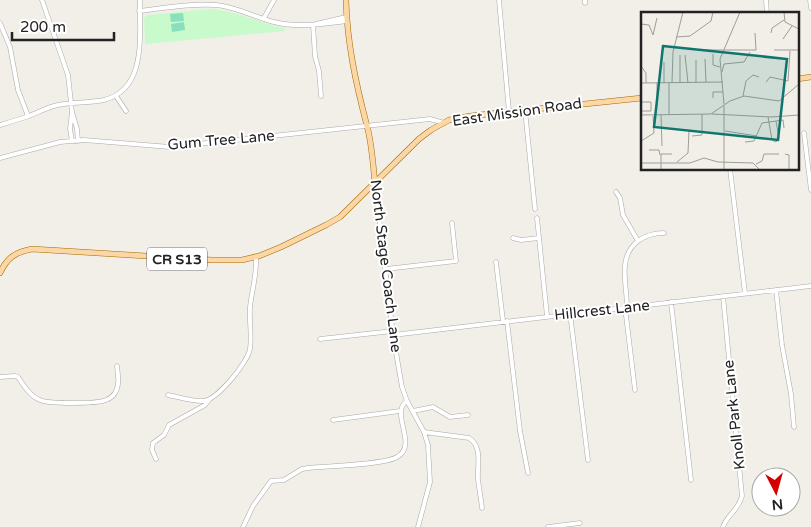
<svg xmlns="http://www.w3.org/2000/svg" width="811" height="527" font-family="'Varela Round',sans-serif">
  <rect width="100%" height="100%" fill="#f2efe9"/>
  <!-- park -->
  <path fill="#c8facc" d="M210 9C237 11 258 22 284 28L285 31 145 44 144 18 147 15Z"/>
  <!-- pitch -->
  <path fill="#88e0be" d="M183 13 184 21 171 22 170 14Z
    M184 22 185 30 172 32 171 24Z"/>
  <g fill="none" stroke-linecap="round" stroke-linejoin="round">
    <defs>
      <path id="minor" d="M42 0 68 75 72 112 77 129 78 141
        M499 0 509 112
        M585 0V3
        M766 0 767 14
        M810 0 811 8
        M139 11C164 8 191 3 216 5 237 7 254 17 274 22 298 28 323 24 347 21
        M264 18 274 0
        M0 23 10 47 18 90 28 116
        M316 24 346 17
        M313 25 315 56 319 71 321 96
        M116 96 126 111
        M525 110 535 209
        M0 125C10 122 20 119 29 116 39 112 48 107 58 105 73 102 89 103 104 100 148 89 139 33 140 0
        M804 133 811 190
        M72 141 70 129 72 112
        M0 158 60 142 84 140 170 147 430 119 444 123
        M730 169 745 293
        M375 183 393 335 402 387 407 401 424 432 428 445 430 482 418 527
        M616 192 620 198 623 215 638 241
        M537 218 547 316
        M513 238 521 240 539 238
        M496 262 503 321
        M386 269 456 261 452 223
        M776 290 782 345 791 394 794 427
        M671 302 691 480
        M625 307 635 390
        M627 307C627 284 617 257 638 241 646 235 654 233 664 233
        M570 313 588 460
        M507 321 520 431 528 473
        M393 335 811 286
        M320 339 393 331
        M0 377 15 376 18 377C24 386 30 396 40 400 49 404 96 404 106 400 109 399 113 396 115 393 120 385 118 375 117 366
        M168 395C179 397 191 401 202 401 216 402 248 362 250 349 252 335 249 321 250 307 252 290 257 274 256 257
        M413 411 433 407 450 417 468 415
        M333 420 400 411
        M424 432 469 438C483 447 477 465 478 479 479 489 481 498 482 508
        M156 459 152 450 153 443 164 435 169 425 205 405 209 400
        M243 527 253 506 271 481 284 480 302 469 308 468C326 466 384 465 397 457 419 445 389 413 407 401
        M548 527 580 523
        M723 527C727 515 738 511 742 496L723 296"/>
      <path id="major" d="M346 0C347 43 356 84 367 126 372 144 373 165 375 183
        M797 79 811 77
        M0 273C7 258 15 252 32 249L212 260H242L259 256 281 247 326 225 340 217 419 139 431 130 449 120 470 116 642 98"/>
    </defs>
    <!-- minor casing -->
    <use href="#minor" stroke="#a9a9a9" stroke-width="5"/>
    <!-- major casing -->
    <use href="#major" stroke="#a06b00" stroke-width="6"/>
    <!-- minor -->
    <use href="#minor" stroke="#fff" stroke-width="4"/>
    <!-- major -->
    <use href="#major" stroke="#fcd6a4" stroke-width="5"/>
  </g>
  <g text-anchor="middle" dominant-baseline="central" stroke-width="4" stroke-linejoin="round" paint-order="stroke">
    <!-- shield labels -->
    <rect fill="#fff" stroke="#646464" stroke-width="1" x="147" y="247.5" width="60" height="23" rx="4"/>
    <g font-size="14" font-weight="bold" fill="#222">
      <text x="177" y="259">CR S13</text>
    </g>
    <!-- street labels -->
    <g font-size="15" fill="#222" stroke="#fff">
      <text transform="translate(517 112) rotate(-8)">East Mission Road</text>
      <text transform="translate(221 140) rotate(-5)">Gum Tree Lane</text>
      <text transform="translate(386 266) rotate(83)">North Stage Coach Lane</text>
      <text transform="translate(602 310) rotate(-6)">Hillcrest Lane</text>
      <text transform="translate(734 415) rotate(-96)">Knoll Park Lane</text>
    </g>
  </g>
  <!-- overview -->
  <g transform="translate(641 12)">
    <rect width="158" height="158" fill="#f2efe9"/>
    <path fill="none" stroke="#9f9d99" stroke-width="1" d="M143 0 144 10 158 17M0 12 8 13 12 23 16 6M130 21 131 16 143 8M35 25 49 24 70 9 72 0M142 27 151 14M57 38H115L114 21M133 38H158M72 42V53L79 55M39 43V71M44 43 47 71M64 47 65 70M55 48V71M23 50V71M0 54 5 61V71M81 60 83 52 103 50 109 40M125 70 129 65 147 69 149 39M0 71 82 70M16 71V94M28 71V103M31 71 32 40 42 0M102 84 105 69 112 63 118 65M72 86V80H82M0 90H10V99H0M83 92 79 47 99 0M83 94V157M71 102 130 105 158 103M0 103 70 102 89 89 103 84 138 89 158 72M20 103 21 134M127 105 131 128 135 130 138 126 135 109M84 119 116 124M51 124 61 123V102M0 129 13 121 12 104M104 130 113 129 121 111 142 108 143 116M8 138H18L19 143M144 142 148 143V157M36 150 47 141 48 118M0 151H49L63 146 77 150 112 151 118 157M115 152 121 149 123 142H138M20 157V142H31"/>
    <path fill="#0f766e" fill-opacity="0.15" stroke="#0f766e" stroke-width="2.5" d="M22 34 146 47 137 128 13 115Z"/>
    <rect width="158" height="158" fill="none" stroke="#222" stroke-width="2.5"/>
  </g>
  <!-- north arrow -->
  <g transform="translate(776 492) rotate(174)"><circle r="24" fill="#ffffff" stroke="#a7a7a7"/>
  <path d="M0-4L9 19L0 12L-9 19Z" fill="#d40000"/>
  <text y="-8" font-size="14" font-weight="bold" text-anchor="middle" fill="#222222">N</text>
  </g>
  <!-- scale -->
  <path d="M12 32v8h102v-8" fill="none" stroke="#222222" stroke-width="2.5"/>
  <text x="20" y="32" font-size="15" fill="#222222" stroke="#ffffff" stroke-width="4" paint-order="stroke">200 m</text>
</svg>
